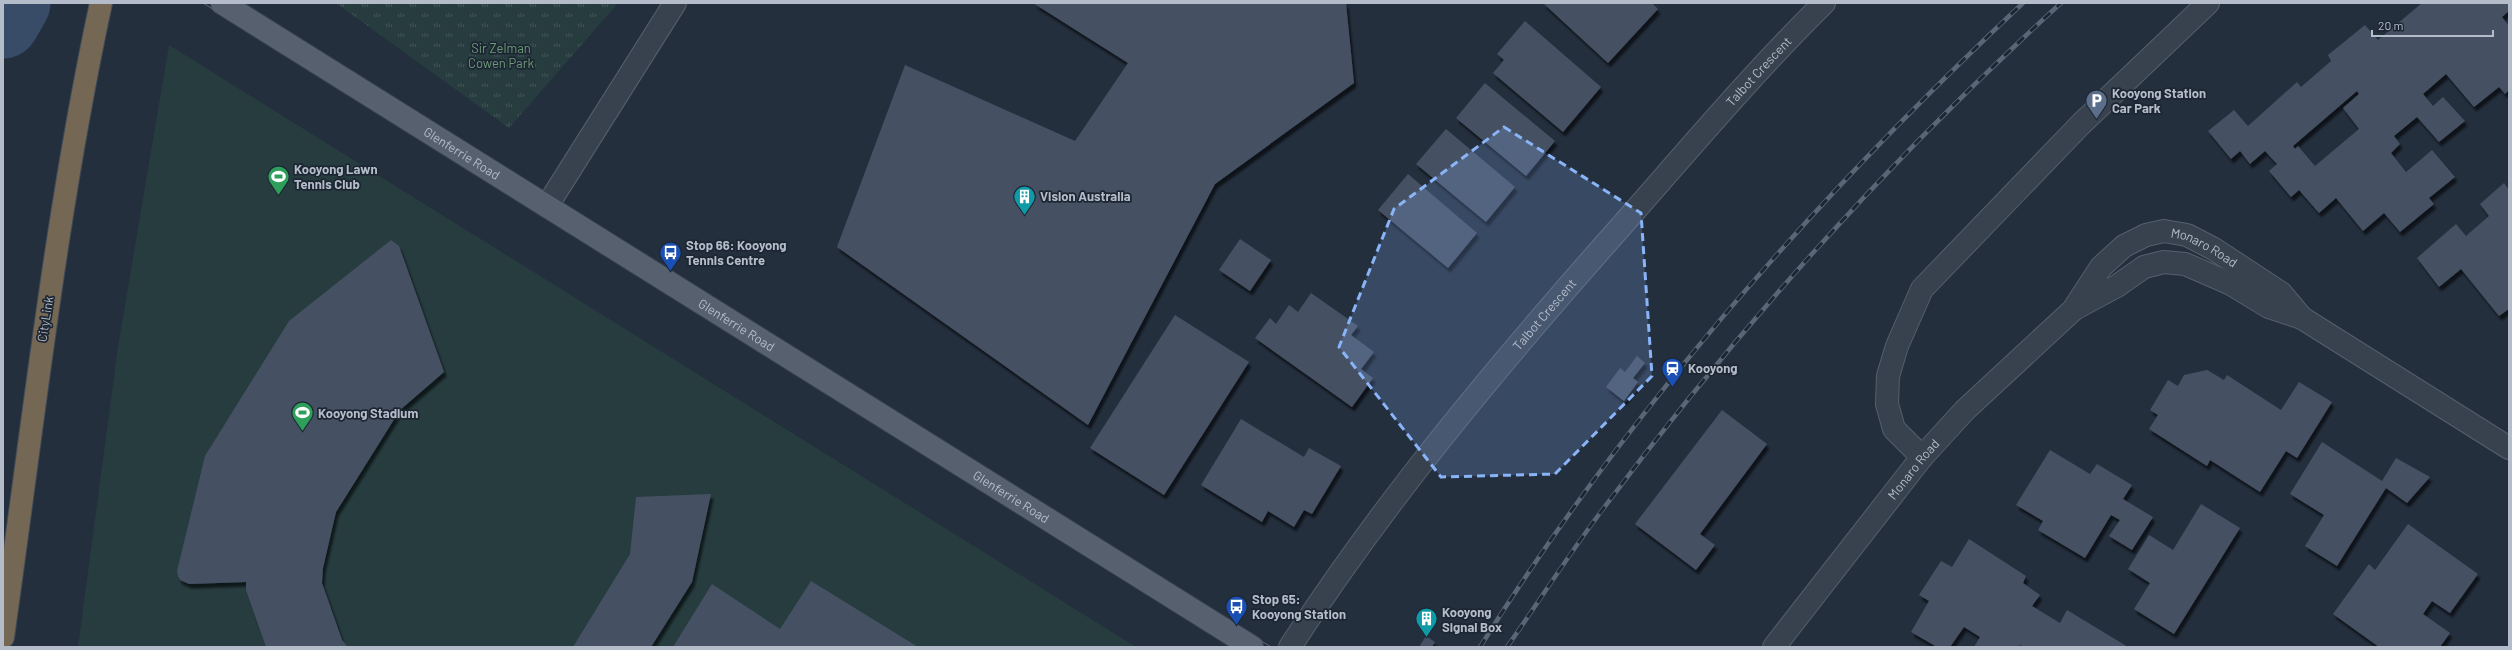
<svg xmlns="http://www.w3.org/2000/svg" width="2512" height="650" font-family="Barlow,sans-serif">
  <defs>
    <pattern id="park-tufts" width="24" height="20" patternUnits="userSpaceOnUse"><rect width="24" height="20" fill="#263c3f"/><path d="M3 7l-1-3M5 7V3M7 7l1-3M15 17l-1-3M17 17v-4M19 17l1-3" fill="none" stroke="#435659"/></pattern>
    <filter id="shadow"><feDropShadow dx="2.5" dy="4.5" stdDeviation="1" flood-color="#0009"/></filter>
  </defs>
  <rect width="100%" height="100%" fill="#242f3e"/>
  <!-- park -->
  <path fill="url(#park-tufts)" d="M336 3H618L509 128Z"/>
  <!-- pitch -->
  <path fill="#263c3f" d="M169 45 1136 647H78L118 347Z"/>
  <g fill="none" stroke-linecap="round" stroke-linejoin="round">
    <!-- river -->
    <path stroke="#394c67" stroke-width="73" d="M3 22 14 3"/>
  </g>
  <!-- building -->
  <path fill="#455162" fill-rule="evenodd" filter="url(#shadow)" d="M1033 3H1346L1354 83 1215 184 1088 425 837 247 905 65 1075 141 1128 63Z
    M1543 3H1652L1658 9 1608 63Z
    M2422 3H2509V11L2502 17 2509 26V90L2505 94 2499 87 2474 107 2446 74 2423 94 2433 106 2443 97 2465 121 2439 142 2417 117 2394 136 2400 144 2391 153 2406 172 2432 150 2455 177 2429 198 2434 204 2400 232 2384 213 2363 231 2336 198 2319 213 2299 190 2291 197 2269 171 2277 164 2265 151 2250 164 2240 151 2231 159 2208 131 2234 110 2248 126 2297 82 2301 87 2331 61 2328 55 2365 25 2378 40ZM2357 91 2359 94 2343 108 2359 129 2315 166 2298 146 2295 149 2293 146Z
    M1525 21 1601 87 1563 132 1493 73 1504 60 1497 54Z
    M1485 83 1555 141 1526 176 1456 118Z
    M1446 129 1515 187 1486 222 1416 164Z
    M1408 174 1477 233 1448 268 1378 210Z
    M2504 183 2509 190V309L2499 316 2461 269 2439 287 2417 258 2456 224 2466 236 2489 216 2480 204Z
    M1240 239 1271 260 1250 291 1219 270Z
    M391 240 399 246 444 372 400 410 336 512 323 568 322 583 342 640 348 647H266L246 590V582L189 584 180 580 178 576 177 571 205 456 289 321Z
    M1311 293 1358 326 1351 335 1374 352 1361 369 1373 378 1352 407 1255 338 1270 318 1276 324 1289 305 1298 312Z
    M1175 315 1249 362 1164 495 1090 448Z
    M1637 356 1645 363 1633 378 1638 382 1624 401 1606 387 1620 368 1625 372Z
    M2207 370 2224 380 2227 375 2281 410 2299 382 2332 402 2297 458 2286 451 2260 492 2210 460 2207 466 2149 429 2158 415 2150 410 2168 380 2178 386 2184 375Z
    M1722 410 1767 444 1700 534 1715 545 1696 570 1635 524Z
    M1241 419 1304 457 1309 448 1341 466 1312 514 1304 510 1294 527 1268 511 1262 522 1201 485Z
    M2322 442 2382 481 2396 458 2430 477 2407 503 2386 488 2337 566 2305 546 2324 515 2290 494Z
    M2050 450 2090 474 2097 464 2132 485 2123 499 2153 517 2132 550 2109 536 2120 520 2111 515 2085 558 2038 530 2043 521 2016 505Z
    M711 494 692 582 651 647H573L630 554 636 497Z
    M2201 504 2240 528 2174 634 2134 609 2150 583 2128 569 2149 535 2173 550Z
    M2408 524 2478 574 2450 613 2432 601 2423 614 2450 633 2440 647H2379L2333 614 2369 564 2375 570Z
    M1969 539 2026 576 2023 583 2040 595 2032 606 2060 623 2067 610 2128 647H2024L2020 645 2019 647H1974L1980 637 1964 627 1950 647H1937L1911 632 1929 601 1919 595 1941 561 1952 567Z
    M811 581 918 647H673L712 584 780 629Z
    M1426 636 1435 642 1432 647H1419Z"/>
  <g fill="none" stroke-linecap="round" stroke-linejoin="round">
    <defs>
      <g id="minor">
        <path d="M547 206 675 3"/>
        <path d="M2074 309 2117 286 2144 267 2164 262 2185 264 2231 284 2269 307 2302 318 2509 448"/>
        <path d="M1922 457 1894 429 1887 404 1888 376 1897 346 1922 289 2081 124 2208 3"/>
        <path id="s1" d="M1290 647C1383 503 1495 369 1609 240 1680 160 1748 78 1824 3"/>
        <path id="s2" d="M1774 647 1922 457 1965 410 2073 310 2101 267 2124 246 2146 235 2164 231 2187 235 2214 249 2281 293 2302 318"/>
      </g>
      <g id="major">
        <path id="s3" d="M222 3 1252 647"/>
      </g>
      <path id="highway" d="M3 637C33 425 56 212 101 3"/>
    </defs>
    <!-- minor casing -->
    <use href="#minor" stroke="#565f6c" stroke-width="24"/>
    <!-- major casing -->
    <use href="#major" stroke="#414a57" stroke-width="24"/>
    <!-- highway casing -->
    <use href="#highway" stroke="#434c59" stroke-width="24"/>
    <!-- minor -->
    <use href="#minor" stroke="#38414e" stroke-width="22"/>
    <!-- major -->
    <use href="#major" stroke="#56606e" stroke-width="22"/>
    <!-- highway -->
    <use href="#highway" stroke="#746855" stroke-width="22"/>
    <!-- tram -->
    <path stroke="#5a6575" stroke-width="1" d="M203 3 1233 647
      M241 3 1271 647"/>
    <defs>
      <path id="rail" d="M1480 647C1629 409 1818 195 2023 3
        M1507 647C1538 603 1567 557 1600 513 1737 329 1891 158 2061 3"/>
    </defs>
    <!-- rail casing -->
    <use href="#rail" stroke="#5a6575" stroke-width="4.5"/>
    <!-- rail -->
    <use href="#rail" stroke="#1d2633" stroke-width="3" stroke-dasharray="9" stroke-linecap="butt"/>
  </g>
  <!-- marked area -->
  <path fill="#8ab4f8" fill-opacity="0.2" stroke="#8ab4f8" stroke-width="3" stroke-dasharray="8 5" stroke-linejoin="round" d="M1504 127 1641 213 1652 376 1555 474 1441 477 1339 347 1394 209Z"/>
  <!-- icons -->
  <defs>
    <symbol id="parking-pin" viewBox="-11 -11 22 30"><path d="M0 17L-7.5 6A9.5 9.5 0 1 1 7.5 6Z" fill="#5c6f8a" stroke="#1d2633"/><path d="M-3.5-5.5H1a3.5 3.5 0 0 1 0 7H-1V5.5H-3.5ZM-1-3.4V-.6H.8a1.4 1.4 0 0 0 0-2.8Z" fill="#fff"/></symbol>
    <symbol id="stadium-pin" viewBox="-11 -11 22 30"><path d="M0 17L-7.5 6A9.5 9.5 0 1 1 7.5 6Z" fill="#2e9e5b" stroke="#1d2633"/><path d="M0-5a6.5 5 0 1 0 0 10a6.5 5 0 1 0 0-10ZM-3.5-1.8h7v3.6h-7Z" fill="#fff"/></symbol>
    <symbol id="building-pin" viewBox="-11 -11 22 30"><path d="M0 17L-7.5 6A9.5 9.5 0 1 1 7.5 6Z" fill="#0f9aa8" stroke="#1d2633"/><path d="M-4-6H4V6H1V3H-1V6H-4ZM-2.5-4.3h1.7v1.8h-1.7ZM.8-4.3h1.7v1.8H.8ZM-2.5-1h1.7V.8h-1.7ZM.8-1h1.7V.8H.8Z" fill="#fff"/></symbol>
    <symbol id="bus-pin" viewBox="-11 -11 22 30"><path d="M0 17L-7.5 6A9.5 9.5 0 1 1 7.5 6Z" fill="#1a4fb4" stroke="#1d2633"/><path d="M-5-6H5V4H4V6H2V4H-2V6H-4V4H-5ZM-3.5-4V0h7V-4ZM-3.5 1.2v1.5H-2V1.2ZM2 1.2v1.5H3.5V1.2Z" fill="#fff"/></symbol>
    <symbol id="station-pin" viewBox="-11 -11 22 30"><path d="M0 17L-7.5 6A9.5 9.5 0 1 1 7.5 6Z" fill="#1a4fb4" stroke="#1d2633"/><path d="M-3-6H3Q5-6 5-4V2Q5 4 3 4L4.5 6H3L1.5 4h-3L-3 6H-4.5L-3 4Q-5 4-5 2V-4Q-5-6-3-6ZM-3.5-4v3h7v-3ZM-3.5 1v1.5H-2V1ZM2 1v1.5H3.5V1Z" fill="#fff"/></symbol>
  </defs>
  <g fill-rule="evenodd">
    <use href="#parking-pin" x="2084" y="88" width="25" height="34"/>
    <use href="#stadium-pin" x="266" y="164" width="25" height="34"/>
    <use href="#building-pin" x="1012" y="184" width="25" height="34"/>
    <use href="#bus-pin" x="658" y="240" width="25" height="34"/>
    <use href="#station-pin" x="1660" y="356" width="25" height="34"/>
    <use href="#stadium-pin" x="290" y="400" width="25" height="34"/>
    <use href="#bus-pin" x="1224" y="594" width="25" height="34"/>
    <use href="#building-pin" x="1414" y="606" width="25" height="34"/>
  </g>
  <g text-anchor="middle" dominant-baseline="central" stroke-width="3.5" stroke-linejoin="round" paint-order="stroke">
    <!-- park labels -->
    <g font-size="13" fill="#6b9a76" stroke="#1d2633">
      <text x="501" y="48">Sir Zelman<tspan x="501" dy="15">Cowen Park</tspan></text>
    </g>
    <!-- street labels -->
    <g font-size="13" fill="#b4bcc9" stroke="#1d2633">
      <text stroke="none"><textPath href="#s1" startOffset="743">Talbot Crescent</textPath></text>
      <text stroke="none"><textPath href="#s3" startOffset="283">Glenferrie Road</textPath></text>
      <text stroke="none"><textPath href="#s2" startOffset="621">Monaro Road</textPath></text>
      <text stroke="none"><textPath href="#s1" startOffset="419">Talbot Crescent</textPath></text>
      <text transform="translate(45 319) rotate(-81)">CityLink</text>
      <text stroke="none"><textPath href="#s3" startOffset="607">Glenferrie Road</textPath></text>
      <text stroke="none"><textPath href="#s2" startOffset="226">Monaro Road</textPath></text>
      <text stroke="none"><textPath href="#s3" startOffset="931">Glenferrie Road</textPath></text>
    </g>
    <!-- poi labels -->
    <g font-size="13" font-weight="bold" fill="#b4bcc9" stroke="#1d2633" text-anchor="start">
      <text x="2112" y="93">Kooyong Station<tspan x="2112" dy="15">Car Park</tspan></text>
      <text x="294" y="169">Kooyong Lawn<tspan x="294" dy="15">Tennis Club</tspan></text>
      <text x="1040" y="196">Vision Australia</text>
      <text x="686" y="245">Stop 66: Kooyong<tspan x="686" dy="15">Tennis Centre</tspan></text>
      <text x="1688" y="368">Kooyong</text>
      <text x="318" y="413">Kooyong Stadium</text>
      <text x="1252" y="599">Stop 65:<tspan x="1252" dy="15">Kooyong Station</tspan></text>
      <text x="1442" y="612">Kooyong<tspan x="1442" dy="15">Signal Box</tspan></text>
    </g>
  </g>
  <!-- border -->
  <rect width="2512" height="650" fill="none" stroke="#b4bcc9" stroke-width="8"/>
  <!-- scale -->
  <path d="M2372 30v6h121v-6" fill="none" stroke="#b4bcc9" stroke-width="2"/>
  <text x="2378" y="30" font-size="12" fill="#b4bcc9" stroke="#1d2633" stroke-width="3" paint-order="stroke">20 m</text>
</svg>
